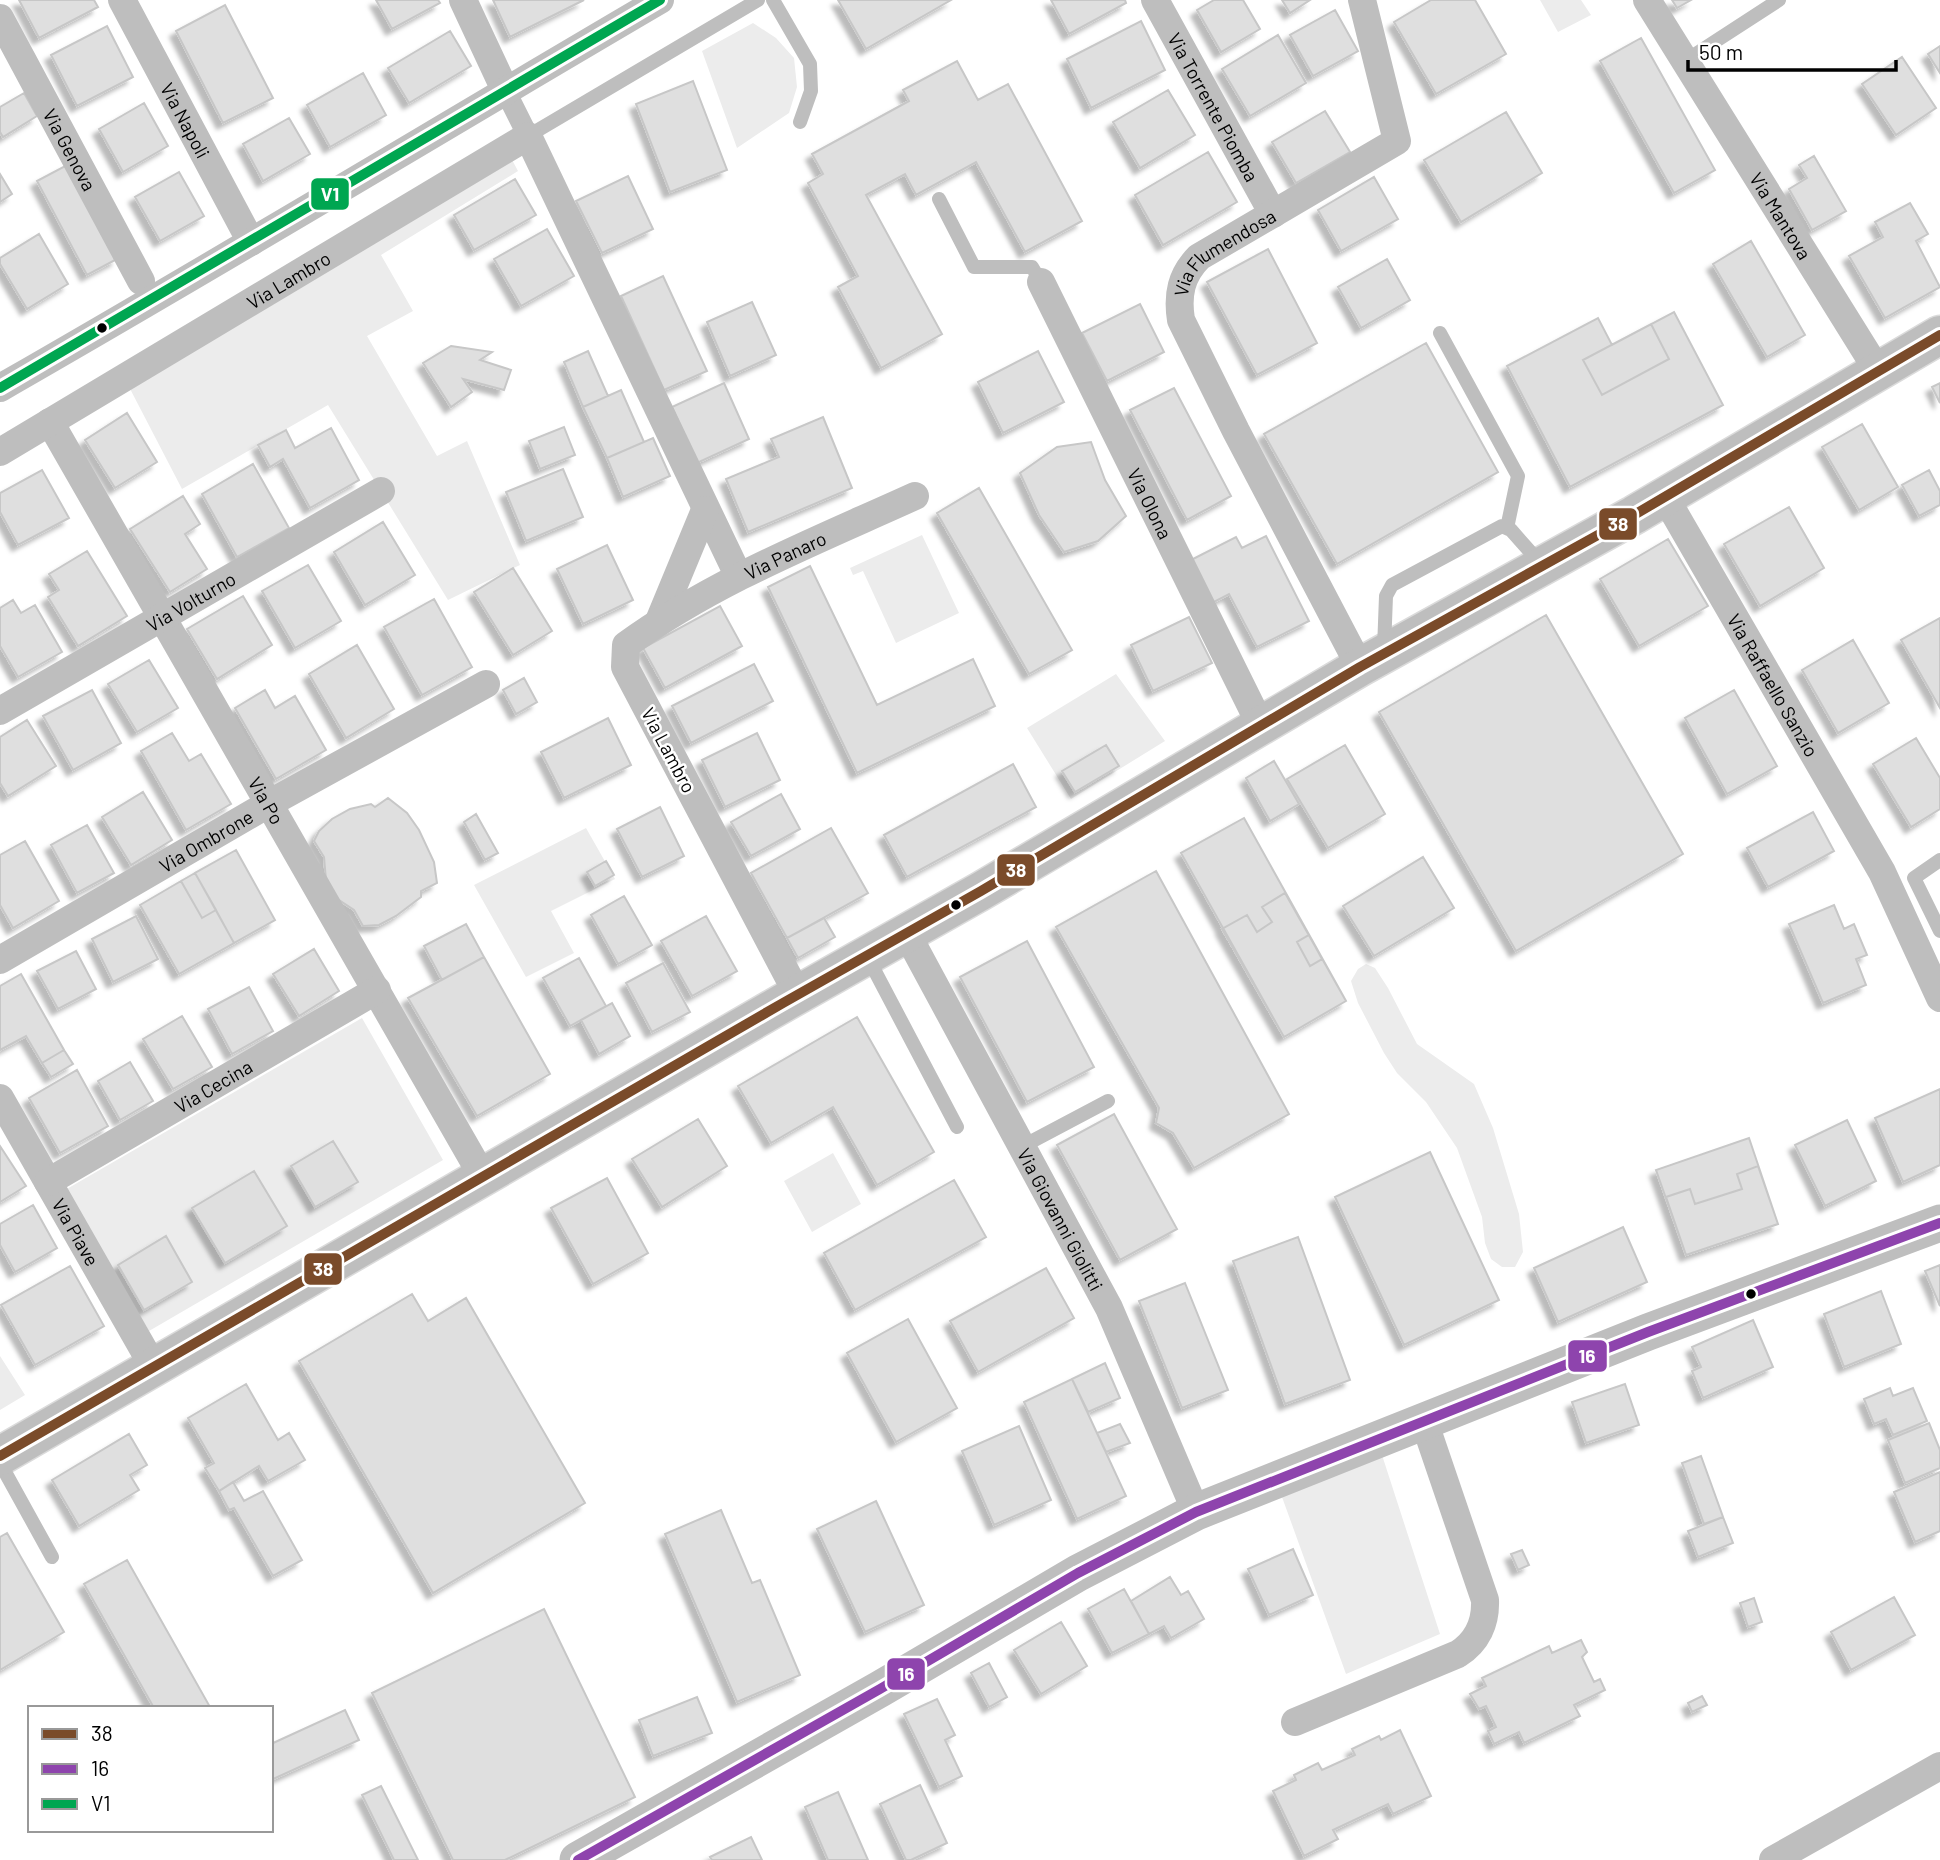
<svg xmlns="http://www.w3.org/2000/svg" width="1940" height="1860" font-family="Barlow,sans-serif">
  <defs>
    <filter id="shadow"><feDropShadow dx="-6" dy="6" stdDeviation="2" flood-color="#0004"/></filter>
  </defs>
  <rect width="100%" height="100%" fill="#fff"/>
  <!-- green -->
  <path fill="#ececec" d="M1540 0H1581L1591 15 1558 32Z
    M753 23 776 38 794 58 797 87 789 113 737 148 702 51Z
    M510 156 518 171 381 255 413 311 367 336 437 456 467 441 520 565 448 600 328 405 182 489 127 383Z
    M922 535 959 613 896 643 863 571 853 575 850 568Z
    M1116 674 1165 741 1071 799 1027 728Z
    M586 828 615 879 551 911 574 953 526 977 474 885Z
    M1366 964 1375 968 1388 988 1417 1044 1474 1084 1493 1128 1519 1214 1523 1252 1515 1267H1502L1491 1259 1485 1243 1482 1217 1457 1148 1426 1102 1397 1073 1384 1053 1358 1003 1351 981 1358 969Z
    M362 1018 443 1160 149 1331 65 1190Z
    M833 1153 861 1204 812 1232 784 1181Z
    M0 1356 25 1395 0 1410Z
    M1382 1455 1440 1634 1346 1674 1282 1497Z"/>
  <!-- building -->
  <path fill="#dfdfdf" stroke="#c7c7c7" stroke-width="2" filter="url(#shadow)" d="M19 0H94L98 7 39 38Z
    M376 0H438L440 3 392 29Z
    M493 0H584L510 37Z
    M838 0H951L866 49Z
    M1051 0H1125L1126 3 1069 34Z
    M1214 0H1243L1260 29 1221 52 1197 10Z
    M1282 0H1310L1290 13Z
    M1431 0H1475L1506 54 1436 94 1394 22Z
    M1672 0H1691L1677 8Z
    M225 5 273 98 223 123 176 31Z
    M1335 10 1358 51 1313 76 1290 35Z
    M1141 21 1165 70 1091 108 1067 59Z
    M107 26 133 77 77 106 51 55Z
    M450 31 471 66 409 103 388 68Z
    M1278 35 1306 83 1250 116 1222 69Z
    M1641 38 1715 170 1674 193 1600 61Z
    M1940 46V73L1928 54Z
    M1902 57 1936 108 1896 135 1862 84Z
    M957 61 978 100 1008 84 1082 221 1025 252 976 162 916 195 905 174 866 195 942 334 881 368 838 287 858 276 808 183 823 174 812 154 909 101 903 90Z
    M363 73 386 115 330 147 307 105Z
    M693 81 727 170 670 192 636 104Z
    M1168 90 1195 135 1140 168 1113 122Z
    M24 93 37 116 3 137 0 132V107Z
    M144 103 168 146 123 172 99 129Z
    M1325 111 1350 152 1296 183 1272 142Z
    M1506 112 1542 173 1461 222 1424 160Z
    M289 118 310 154 263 181 243 144Z
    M1208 152 1237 202 1163 245 1135 195Z
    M1814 156 1846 211 1812 230 1789 189 1807 178 1799 165Z
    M67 165 117 259 87 275 37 181Z
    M179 172 204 216 160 241 135 197Z
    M0 174 12 194 0 202Z
    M628 176 653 229 602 253 576 201Z
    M1374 177 1398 219 1341 251 1318 210Z
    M515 179 536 215 474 250 454 215Z
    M1910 203 1928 234 1916 241 1940 287 1885 318 1849 256 1883 237 1875 222Z
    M547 229 574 276 521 306 494 259Z
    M39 234 68 284 27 309 0 264V258Z
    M1751 241 1805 335 1767 357 1713 264Z
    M1268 249 1317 343 1257 375 1207 282Z
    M1387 259 1410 300 1361 328 1338 287Z
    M663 276 707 371 664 390 621 296Z
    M752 302 776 355 730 376 707 322Z
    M1140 304 1164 352 1107 381 1082 333Z
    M1674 312 1723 405 1570 487 1507 366 1598 318 1612 345Z
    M1651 324 1669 359 1602 395 1583 360Z
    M1426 343 1498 472 1337 564 1264 434Z
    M451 346 492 352 480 360 511 370 504 390 463 379 472 392 451 407 423 363Z
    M588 351 608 396 583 407 564 362Z
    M1038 351 1064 402 1003 433 978 382Z
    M724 383 749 439 697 463 672 407Z
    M1940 383V403L1932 387Z
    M1174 388 1231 496 1187 520 1130 410Z
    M621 390 644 442 607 458 583 407Z
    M127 413 157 462 115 488 85 440Z
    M823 417 852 488 748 532 726 479 779 457 771 439Z
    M1862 424 1898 487 1859 510 1822 447Z
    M564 427 575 455 540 469 529 441Z
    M331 428 359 480 310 508 283 459 270 467 258 445 286 430 295 448Z
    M653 438 670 476 623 497 607 458Z
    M1091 442 1105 480 1126 516 1098 541 1064 552 1039 515 1020 473 1057 447Z
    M253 464 289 528 237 557 202 494Z
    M563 469 583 517 526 541 506 492Z
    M42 470 69 518 18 545 0 512V493Z
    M1929 470 1940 491V505L1919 516 1902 485Z
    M979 488 1072 650 1029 674 937 513Z
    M183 496 200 524 185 534 207 569 170 592 130 529Z
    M1789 507 1824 568 1760 606 1724 544Z
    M383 522 415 575 365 605 334 552Z
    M1266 536 1309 621 1257 647 1229 594 1212 603 1191 560 1236 537 1242 548Z
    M1668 539 1708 606 1639 646 1600 579Z
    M607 545 633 600 583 624 557 569Z
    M87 551 127 616 78 646 48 597 59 590 49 574Z
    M308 565 341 621 295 648 262 591Z
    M810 566 877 705 973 659 995 706 857 773 768 587Z
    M513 568 552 631 513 655 474 592Z
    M243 596 272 645 217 679 187 629Z
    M434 599 472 667 422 695 384 627Z
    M13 600 21 613 35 605 62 652 18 677 0 646V608Z
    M720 606 742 646 665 688 643 648Z
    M1546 615 1683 854 1516 951 1379 712Z
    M1189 617 1212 663 1153 691 1131 645Z
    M1940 618V708L1901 640Z
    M1853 640 1889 703 1838 733 1802 670Z
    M357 645 394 709 346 738 309 674Z
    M149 660 178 708 137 732 108 684Z
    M754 664 773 701 691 743 672 706Z
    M524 678 537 702 516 714 503 690Z
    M92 690 121 743 73 770 43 716Z
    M265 690 275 708 295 696 326 750 276 779 235 708Z
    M1734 690 1777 766 1727 794 1685 718Z
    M608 718 631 765 564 798 541 752Z
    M27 720 56 766 8 796 0 783V737Z
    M172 733 189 761 201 754 231 804 186 830 141 751Z
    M757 733 780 780 725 807 702 760Z
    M1916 738 1940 778V809L1911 827 1873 764Z
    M1106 745 1119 766 1075 792 1062 771Z
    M1345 745 1385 814 1328 848 1287 779Z
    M1274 761 1299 804 1270 821 1246 778Z
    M1013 764 1036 807 907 877 884 835Z
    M143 792 172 840 131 865 102 817Z
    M781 794 800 829 751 856 731 822Z
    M388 798 407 813 419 830 434 862 437 883 421 891V897L396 916 379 925 363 926 354 910 336 898 326 880 324 857 314 841 319 831 332 819 350 809 371 804 375 807Z
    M660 807 684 856 642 877 617 829Z
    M1813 812 1834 851 1768 887 1747 848Z
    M476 814 498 853 485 860 464 822Z
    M1244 818 1346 1001 1284 1037 1181 853Z
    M87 825 114 873 77 893 51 845Z
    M831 828 868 893 787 938 751 873Z
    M25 841 59 901 13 928 0 905V855Z
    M236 850 275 920 234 943 195 873Z
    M1423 857 1454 908 1374 956 1343 906Z
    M606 861 614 875 595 886 587 872Z
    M1156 871 1289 1114 1194 1168 1173 1133 1156 1123 1159 1108 1056 927Z
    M195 873 216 910 202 918 181 881Z
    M181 881 202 918 216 910 234 943 179 974 140 905Z
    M1285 893 1346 1001 1284 1037 1222 929 1247 915 1257 932 1272 922 1262 907Z
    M624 896 652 945 618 964 591 915Z
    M1834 905 1844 929 1854 924 1867 955 1856 959 1866 985 1823 1003 1789 924Z
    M136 916 158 959 113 982 92 939Z
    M706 916 737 971 692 996 661 941Z
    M824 918 835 937 798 958 787 938Z
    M466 924 484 957 442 980 424 946Z
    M1309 935 1322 959 1310 966 1297 942Z
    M1027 941 1094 1067 1027 1102 960 977Z
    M314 949 339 991 299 1016 273 974Z
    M76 951 96 989 58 1009 37 971Z
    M484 957 550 1074 477 1116 408 998Z
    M579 958 606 1006 570 1026 543 978Z
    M663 963 690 1012 652 1032 626 983Z
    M21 974 64 1050 42 1063 26 1036 0 1050V986Z
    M249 987 273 1031 232 1054 208 1009Z
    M612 1003 630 1036 599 1054 581 1020Z
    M182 1016 212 1067 173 1089 143 1039Z
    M857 1017 934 1152 877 1185 833 1107 771 1143 738 1086Z
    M64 1050 73 1064 51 1077 42 1063Z
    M130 1062 153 1101 120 1120 98 1081Z
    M77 1070 108 1126 60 1153 29 1098Z
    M1940 1089V1165L1903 1182 1875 1118Z
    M1114 1114 1177 1229 1120 1260 1057 1145Z
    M698 1119 727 1166 662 1207 632 1159Z
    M1847 1120 1876 1181 1825 1206 1795 1145Z
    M1749 1138 1778 1224 1686 1255 1656 1170Z
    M333 1141 358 1182 315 1207 291 1166Z
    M0 1146 26 1186 0 1202Z
    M1430 1152 1499 1300 1404 1345 1335 1197Z
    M1758 1166 1778 1224 1686 1255 1666 1197 1690 1189 1695 1204 1742 1189 1737 1174Z
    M254 1171 287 1226 225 1263 192 1208Z
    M607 1178 648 1253 593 1284 551 1208Z
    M954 1180 986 1237 855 1310 824 1253Z
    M33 1205 57 1248 15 1272 0 1245V1224Z
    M1623 1227 1647 1282 1558 1322 1534 1268Z
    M166 1236 192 1282 144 1310 118 1265Z
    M1298 1237 1350 1380 1285 1404 1233 1261Z
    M1940 1265V1306L1925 1271Z
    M70 1266 104 1326 35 1365 1 1305Z
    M1046 1268 1074 1318 978 1372 950 1321Z
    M1185 1283 1228 1390 1182 1408 1139 1301Z
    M1881 1291 1901 1344 1844 1367 1824 1314Z
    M412 1294 428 1321 466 1298 585 1503 433 1593 299 1361Z
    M908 1319 957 1408 896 1442 847 1353Z
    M1753 1320 1773 1367 1703 1398 1692 1371 1701 1367 1692 1347Z
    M1105 1363 1120 1398 1088 1412 1072 1379Z
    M1072 1379 1126 1496 1077 1519 1024 1402Z
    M246 1384 278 1440 289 1433 305 1460 268 1481 259 1466 219 1491 205 1468 214 1463 188 1418Z
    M1625 1384 1639 1425 1586 1443 1572 1402Z
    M1890 1388 1893 1396 1913 1388 1927 1421 1893 1435 1886 1419 1874 1424 1864 1399Z
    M1929 1423 1940 1450V1468L1905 1483 1888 1440Z
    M1120 1424 1130 1443 1106 1452 1097 1433Z
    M1019 1426 1051 1500 994 1525 962 1451Z
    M129 1434 147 1465 130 1475 139 1490 79 1526 52 1480Z
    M1701 1456 1723 1517 1704 1524 1682 1463Z
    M1940 1472V1531L1915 1542 1894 1492Z
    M233 1482 244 1501 263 1491 302 1560 273 1576 234 1508 229 1510 219 1491Z
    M876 1501 924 1605 865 1632 817 1529Z
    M721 1510 752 1583 760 1580 800 1675 737 1702 665 1534Z
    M1723 1517 1733 1543 1698 1557 1688 1531Z
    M7 1533 64 1632 0 1670V1537Z
    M1293 1549 1313 1595 1269 1615 1248 1569Z
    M1522 1550 1529 1565 1518 1570 1511 1554Z
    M127 1560 210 1707 209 1708H154L84 1584Z
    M1170 1577 1181 1595 1188 1591 1204 1619 1171 1638 1164 1626 1149 1634 1131 1601Z
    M1124 1589 1149 1634 1112 1653 1088 1609Z
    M1894 1597 1915 1635 1851 1670 1831 1632Z
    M1754 1598 1762 1622 1748 1627 1740 1603Z
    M544 1609 635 1797 505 1860H453L372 1693Z
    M1061 1622 1087 1666 1041 1694 1014 1650Z
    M1581 1640 1587 1652 1582 1657 1594 1682 1600 1679 1605 1690 1574 1705 1580 1716 1524 1743 1519 1732 1494 1744 1488 1731 1496 1727 1486 1706 1479 1709 1470 1694 1486 1686 1482 1678 1549 1646 1552 1653Z
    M989 1663 1007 1697 989 1707 971 1673Z
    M1702 1696 1707 1705 1692 1712 1688 1703Z
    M697 1697 712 1733 653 1756 639 1720Z
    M937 1699 955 1735 945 1740 962 1776 939 1787 904 1714Z
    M345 1710 359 1740 271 1780V1744Z
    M1400 1730 1431 1796 1393 1814 1388 1804 1333 1830 1338 1839 1304 1856 1273 1791 1296 1780 1294 1775 1318 1763 1322 1770 1355 1755 1352 1749 1379 1736 1381 1740Z
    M920 1785 947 1843 911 1860H906L880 1804Z
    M381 1786 418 1860H394L362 1795Z
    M838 1792 868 1860H828L805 1807Z
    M751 1837 762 1860H712L710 1857Z"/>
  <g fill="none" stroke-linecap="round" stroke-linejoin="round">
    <defs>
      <path id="primary" d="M0 1456 783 1003 981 891 1360 667 1634 515 1940 335"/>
    </defs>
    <!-- primary casing -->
    <use href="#primary" stroke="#dbdbdb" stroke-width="41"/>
    <!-- service -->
    <path stroke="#bebebe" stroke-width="14" d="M773 0 810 64 811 91 800 122
      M1685 61 1779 0
      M528 136 758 0
      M939 199 974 267H1032L1041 282
      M1440 333 1518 476 1507 528
      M1384 649 1386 596 1392 585 1502 526 1511 530 1541 564
      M1940 860 1914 878 1940 931
      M868 958 957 1127
      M1023 1146 1108 1101
      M0 1463 52 1557"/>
    <!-- pedestrian -->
    <path stroke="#bebebe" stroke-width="21" d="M505 90 528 136"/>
    <!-- minor -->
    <g stroke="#bebebe" stroke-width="28">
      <path id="s1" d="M122 0 251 242"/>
      <path d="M463 0 505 90"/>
      <path id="s2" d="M1155 0 1273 214"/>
      <path id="s3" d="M1647 0 1878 371"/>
      <path id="s4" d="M0 18 141 281"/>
      <path id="s5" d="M1041 282 1261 726"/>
      <path d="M0 388C222 261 440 129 660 0"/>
      <path id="s6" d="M50 422 483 1177"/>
      <path id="s7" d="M0 452 528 136 738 575"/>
      <path id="s8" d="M1665 497 1882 872 1940 998"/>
      <path d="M659 621 705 510"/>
      <path id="s9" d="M1360 667 1236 431 1181 320C1177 295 1181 275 1199 257L1397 141 1362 0"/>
      <path id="s10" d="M0 711 381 491"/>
      <path id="s11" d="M907 934 1109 1308 1196 1512"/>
      <path id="s12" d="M0 960 270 803 486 684"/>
      <path id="s13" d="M798 995 625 667 626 645C714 581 816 541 915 496"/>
      <path id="s14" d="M0 1098 153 1366"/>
      <path id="s15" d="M48 1182 377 990"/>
      <path d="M1295 1722 1458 1654C1477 1642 1486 1623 1485 1600L1424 1421"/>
      <path d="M1773 1860 1940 1766"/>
    </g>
    <!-- tertiary -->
    <path stroke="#bebebe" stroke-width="37" d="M578 1860 880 1689 1078 1573 1196 1512 1648 1332 1940 1223"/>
    <!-- primary -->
    <use href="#primary" stroke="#bebebe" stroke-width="38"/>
    <defs>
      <path id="bus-1" d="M0 1456 783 1003 981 891 1360 667 1634 515 1940 335"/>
      <path id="bus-2" d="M578 1860 880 1689 1078 1573 1196 1512 1648 1332 1940 1223"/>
      <path id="bus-3" d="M0 388 660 0"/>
    </defs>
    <!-- bus-1 casing -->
    <use href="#bus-1" stroke="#fff" stroke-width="16"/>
    <!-- bus-2 casing -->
    <use href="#bus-2" stroke="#fff" stroke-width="16"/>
    <!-- bus-3 casing -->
    <use href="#bus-3" stroke="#fff" stroke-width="16"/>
    <!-- bus-1 -->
    <use href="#bus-1" stroke="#7a4b2a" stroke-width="10"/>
    <!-- bus-2 -->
    <use href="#bus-2" stroke="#8e44ad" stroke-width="10"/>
    <!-- bus-3 -->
    <use href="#bus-3" stroke="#00a651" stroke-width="10"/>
  </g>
  <!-- markers -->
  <g fill="#000" stroke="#fff" stroke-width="2.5">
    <circle cx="102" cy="328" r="6"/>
    <circle cx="956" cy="905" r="6"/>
    <circle cx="1751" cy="1294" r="6"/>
  </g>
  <g text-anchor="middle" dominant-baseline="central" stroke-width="5" stroke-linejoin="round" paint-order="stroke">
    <!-- street labels -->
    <g font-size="19" fill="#000" stroke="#fff">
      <text stroke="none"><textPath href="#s2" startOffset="122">Via Torrente Piomba</textPath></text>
      <text stroke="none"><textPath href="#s1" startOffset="136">Via Napoli</textPath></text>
      <text stroke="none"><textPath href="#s4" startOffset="149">Via Genova</textPath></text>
      <text stroke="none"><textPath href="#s3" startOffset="254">Via Mantova</textPath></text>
      <text stroke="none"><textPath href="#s9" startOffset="480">Via Flumendosa</textPath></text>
      <text stroke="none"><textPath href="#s7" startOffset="336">Via Lambro</textPath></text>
      <text stroke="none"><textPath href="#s5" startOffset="247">Via Olona</textPath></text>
      <text stroke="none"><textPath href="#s13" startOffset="576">Via Panaro</textPath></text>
      <text stroke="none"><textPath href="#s10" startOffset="220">Via Volturno</textPath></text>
      <text stroke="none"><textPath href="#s8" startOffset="217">Via Raffaello Sanzio</textPath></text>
      <text transform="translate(669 750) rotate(62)">Via Lambro</text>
      <text stroke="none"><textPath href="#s6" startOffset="436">Via Po</textPath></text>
      <text stroke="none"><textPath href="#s12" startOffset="238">Via Ombrone</textPath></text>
      <text stroke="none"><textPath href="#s15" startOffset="191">Via Cecina</textPath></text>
      <text stroke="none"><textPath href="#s11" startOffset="324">Via Giovanni Giolitti</textPath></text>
      <text stroke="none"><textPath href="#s14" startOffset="154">Via Piave</textPath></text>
    </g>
  </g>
  <g stroke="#fff" stroke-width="2.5">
    <rect x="310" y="177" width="40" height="34" rx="7" fill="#00a651"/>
    <rect x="1598" y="507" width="40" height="34" rx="7" fill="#7a4b2a"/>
    <rect x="996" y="853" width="40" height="34" rx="7" fill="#7a4b2a"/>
    <rect x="303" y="1252" width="40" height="34" rx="7" fill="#7a4b2a"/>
    <rect x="1567" y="1339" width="41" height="34" rx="7" fill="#8e44ad"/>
    <rect x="886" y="1657" width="40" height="34" rx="7" fill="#8e44ad"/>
  </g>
  <g font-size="19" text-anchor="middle" font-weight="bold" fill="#fff">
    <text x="330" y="201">V1</text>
    <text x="1618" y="531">38</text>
    <text x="1016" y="877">38</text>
    <text x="323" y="1276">38</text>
    <text x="1587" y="1363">16</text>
    <text x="906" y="1681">16</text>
  </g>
  <!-- legend -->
  <rect x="28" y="1706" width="245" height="126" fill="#ffffff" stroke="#999999" stroke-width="2"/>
  <rect x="42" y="1729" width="35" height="10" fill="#7a4b2a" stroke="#999999" stroke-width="2"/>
  <text x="91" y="1741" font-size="21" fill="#000000">38</text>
  <rect x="42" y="1764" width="35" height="10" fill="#8e44ad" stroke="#999999" stroke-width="2"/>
  <text x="91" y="1776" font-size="21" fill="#000000">16</text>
  <rect x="42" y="1799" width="35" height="10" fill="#00a651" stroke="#999999" stroke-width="2"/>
  <text x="91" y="1811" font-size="21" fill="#000000">V1</text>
  <!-- scale -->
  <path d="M1688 60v10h208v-10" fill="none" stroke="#000000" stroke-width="3.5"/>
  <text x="1699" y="60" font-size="21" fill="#000000" stroke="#ffffff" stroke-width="5" paint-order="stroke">50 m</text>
</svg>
